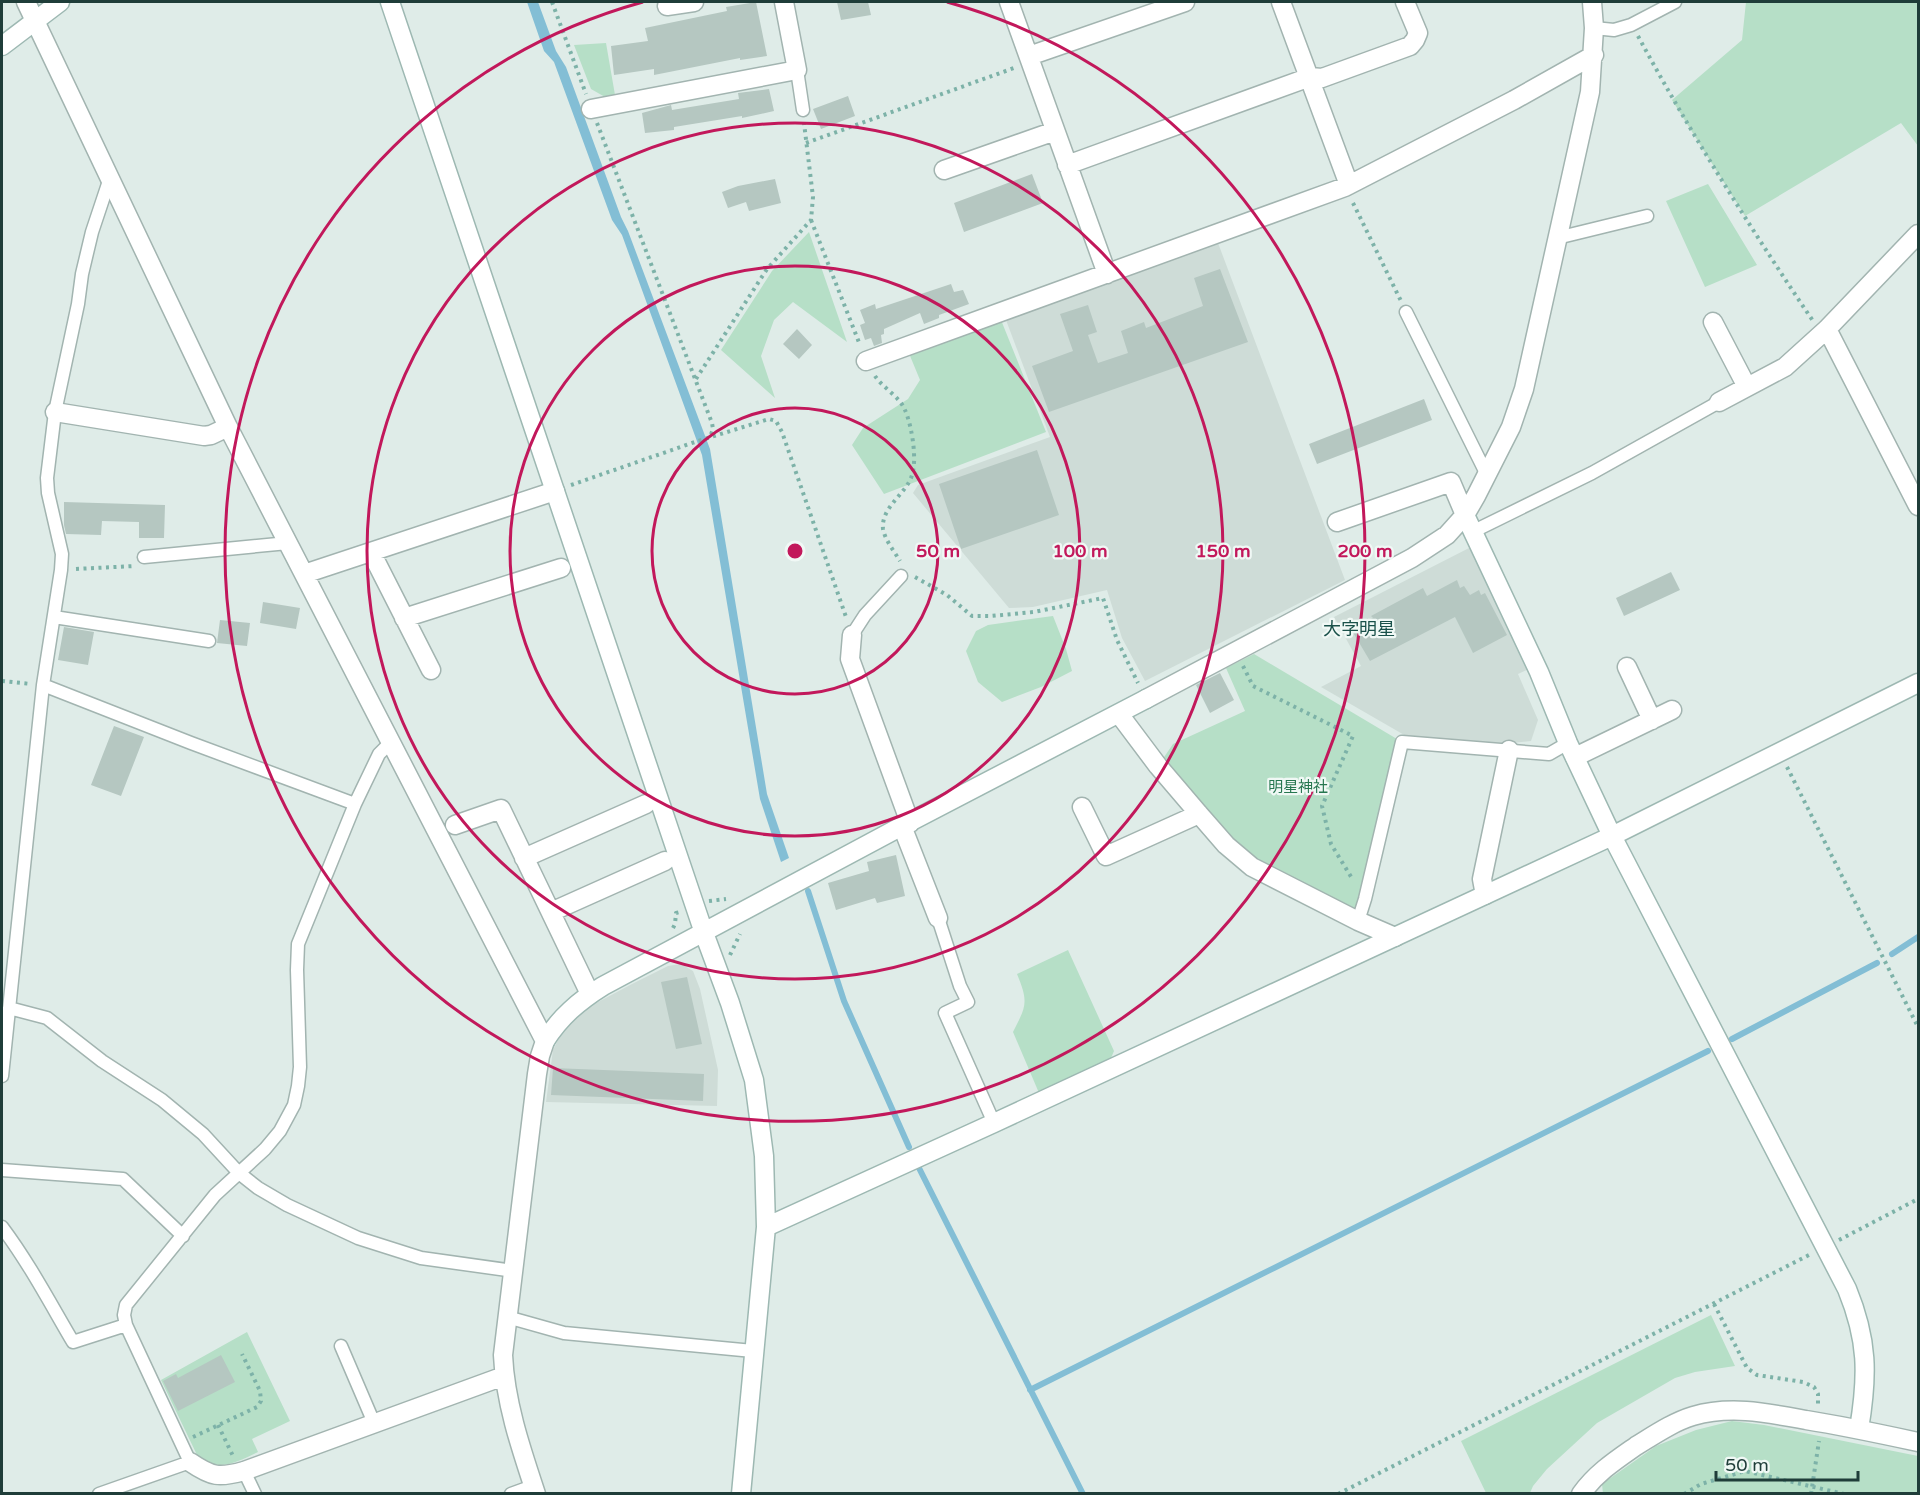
<svg xmlns="http://www.w3.org/2000/svg" width="1920" height="1495" font-family="'Varela Round','Noto Sans JP',sans-serif">
  <rect width="100%" height="100%" fill="#dfece8"/>
  <!-- built -->
  <path fill="#cedcd7" d="M1218 243 1345 580 1145 681 1122 638 1107 590 1033 607 1009 608 913 493 918 485 1050 437 1006 320Z
    M1471 547 1531 668 1518 674 1538 720 1531 741 1503 744 1406 736 1321 687 1361 666 1334 617Z
    M681 964 693 971 700 989 718 1070 717 1106 546 1102 553 1050 564 1028 585 1009 632 984 668 966Z"/>
  <!-- green -->
  <path fill="#b6dfc7" d="M1746 2H1918V146L1901 123 1745 216 1672 100 1742 40Z
    M606 43 615 95 605 97 591 89 574 45Z
    M1708 184 1757 265 1705 287 1666 201Z
    M809 232 847 342 793 302 774 320 761 356 775 398 721 350 772 271Z
    M1001 320 1046 432 884 494 852 445 863 428 908 399 920 380 908 351Z
    M1053 616 1066 649 1072 671 1041 687 1002 702 978 682 966 651 976 631 988 625Z
    M1254 654 1402 742 1358 921 1252 867 1158 766 1173 744 1245 711 1226 668Z
    M1068 950 1114 1051 1111 1058 1039 1093 1013 1032C1026 1006 1029 1003 1017 974Z
    M1711 1315 1735 1366 1695 1372 1675 1378 1597 1423 1547 1469 1533 1486 1530 1493H1486L1461 1441Z
    M247 1332 290 1421 252 1439 258 1452C236 1462 217 1474 197 1455L161 1380Z
    M1732 1421 1764 1425 1918 1456V1493L1603 1494 1602 1484 1656 1446 1696 1430Z"/>
  <!-- water -->
  <path fill="#83bed5" d="M527 2H538L556 51 566 67 621 217 628 231 710 449 767 794 789 858 781 862 760 799 702 455 622 235 612 220 554 62 544 51Z"/>
  <g fill="none" stroke-linecap="round" stroke-linejoin="round">
    <!-- stream -->
    <path stroke="#83bed5" stroke-width="6" d="M808 891 844 1001 909 1147
      M1892 954 1918 937
      M1732 1039 1877 963
      M919 1168 1083 1494
      M1030 1390 1708 1051"/>
  </g>
  <!-- building -->
  <path fill="#b5c7c1" d="M756 2 767 56 740 60V58L654 75V69L614 75 611 46 648 41 645 28 727 11 726 7Z
    M837 2H868L871 15 841 20Z
    M769 89 774 111 742 118V116L674 127V130L645 133 642 113 671 105 672 110 739 99 738 93Z
    M848 96 855 116 821 129 813 109Z
    M1032 174 1043 203 964 232 954 203Z
    M775 179 781 203 749 211 746 202 728 208 722 192 738 186Z
    M1220 269 1248 342 1049 412 1032 366 1073 351 1060 314 1088 305 1097 332 1088 335 1098 363 1128 353 1121 331 1144 322 1146 328 1203 306 1194 278Z
    M951 284 954 292 963 290 969 304 939 315V318L924 324 920 313 884 329V334L881 335 882 343 874 346 871 338 865 340 860 325 865 323 860 310 875 304 876 309Z
    M797 329 812 345 799 359 783 344Z
    M1424 399 1432 420 1317 464 1309 444Z
    M1037 450 1059 515 961 549 939 484Z
    M64 502 165 505 164 538H139V522L102 521 101 535 66 534 64 525Z
    M1671 572 1680 590 1624 616 1616 598Z
    M1457 580 1460 588 1464 586 1470 595 1479 590 1481 595 1485 593 1507 635 1473 653 1455 617 1370 661 1351 629 1373 618 1371 616 1423 588 1427 596Z
    M263 602 300 608 296 629 260 623Z
    M220 620 250 623 247 646 217 643Z
    M64 627 94 632 88 665 58 660Z
    M1220 673 1234 700 1210 713 1196 685Z
    M114 726 144 737 121 796 91 785Z
    M896 855 905 896 877 903 875 898 836 910 828 883 869 871 867 862Z
    M687 977 702 1044 676 1049 661 982Z
    M553 1068 704 1074 703 1101 551 1095Z
    M221 1355 235 1382 178 1411 163 1381 176 1374 178 1378Z"/>
  <g fill="none" stroke-linecap="round" stroke-linejoin="round">
    <defs>
      <path id="lane" d="M1594 28 1614 30 1631 25 1675 2
        M797 70 803 110
        M1557 238 1647 216
        M1406 312 1487 475
        M1472 532 1592 473 1719 402
        M144 557 288 543
        M54 617 209 641
        M852 635 865 615 901 576
        M43 685 191 743 355 804
        M938 918 960 986 968 1002 945 1013 994 1123
        M1358 921 1365 899 1402 742 1549 754 1568 743
        M9 1008 47 1018 102 1061 162 1100 203 1134 239 1173 258 1188 287 1205 358 1238 421 1258 514 1271
        M2 1076 43 685 61 570 62 554 48 493 47 478 55 412 78 304 82 274 92 232 110 178
        M2 1170 123 1179 183 1236
        M2 1227C29 1263 50 1303 73 1342L126 1325
        M507 1317 564 1333 753 1351
        M341 1346 374 1423
        M244 1471 255 1494
        M99 1494 190 1462 126 1325 124 1315 126 1305 215 1195 265 1149 280 1131 294 1105 298 1086 300 1067 297 970 298 944 355 804 379 754 390 743
        M511 1494 533 1486"/>
      <path id="street" d="M26 2 228 427 545 1041 540 1056 537 1074 503 1355C505 1402 521 1449 536 1494
        M1009 2 1107 274
        M1281 2 1349 185
        M667 6 694 2
        M1029 56 1185 2
        M591 109 797 70 784 2
        M1067 165 1310 77 1322 78 1410 46 1415 40 1418 33 1405 2
        M944 170 1055 131
        M1713 322 1747 387
        M1827 329 1918 506
        M866 361 1345 187 1514 100 1594 55
        M1719 402 1785 367 1827 329 1918 234
        M55 412 204 436 211 435 228 427
        M1337 522 1451 482 1465 515
        M371 552 431 670
        M304 574 555 491
        M404 618 561 568
        M852 635 850 659 910 823
        M1627 667 1652 720
        M1146 699 1412 558 1447 535 1465 515 1476 496 1511 427 1524 389 1590 92 1594 28 1592 2
        M1119 714 1158 766 1199 814 1226 845 1252 867 1358 921 1395 937
        M1575 757 1672 710
        M1082 807 1106 856 1199 814
        M455 825 501 809 590 994
        M902 826 938 918
        M524 858 646 804
        M1485 895 1482 879 1509 750
        M551 912 665 861
        M190 1462C212 1477 219 1478 244 1471L504 1376
        M1581 1494C1596 1473 1616 1460 1636 1446 1654 1435 1673 1422 1693 1416 1731 1405 1768 1413 1806 1420 1844 1426 1881 1434 1918 1442"/>
      <path id="secondary" d="M390 2 704 933 730 1003 754 1080 764 1156 766 1227 741 1494
        M2 46 60 2
        M1465 515 1539 672 1568 743 1612 836 1847 1289C1868 1340 1868 1375 1859 1429
        M545 1041C560 1017 579 1001 603 986L902 826 1146 699
        M766 1227 994 1123 1612 836 1918 683"/>
    </defs>
    <!-- lane casing -->
    <use href="#lane" stroke="#a2b4b0" stroke-width="15"/>
    <!-- street casing -->
    <use href="#street" stroke="#a2b4b0" stroke-width="21"/>
    <!-- secondary casing -->
    <use href="#secondary" stroke="#9db8b2" stroke-width="21"/>
    <!-- path -->
    <path stroke="#7db2a8" stroke-width="4" stroke-dasharray="3 4.5" stroke-linecap="butt" d="M552 2 586 94
      M1638 36C1691 134 1751 229 1813 321
      M597 123 712 423 713 429 710 437
      M806 143 1014 68
      M1353 203 1401 301
      M811 220 860 345
      M875 376C883 388 900 397 905 410 912 426 918 462 911 478 904 495 881 508 883 529 885 540 894 551 900 561
      M696 379 767 269 811 220 813 197 804 123
      M571 485 695 442 769 419 776 421 782 432 846 617
      M76 569 135 566
      M915 577 947 595 972 616H991L1034 612 1103 598 1117 640 1138 683
      M1243 666 1253 686 1353 736 1322 806 1331 844 1353 880
      M2 681 31 684
      M1787 767 1918 1027
      M709 901 726 899
      M673 928 675 924 676 913 680 912
      M730 955 740 934
      M1839 1240 1918 1199
      M1714 1304 1747 1368 1757 1375 1803 1382 1814 1387 1818 1394V1404
      M218 1425 233 1456
      M193 1437 257 1407 261 1401 260 1391 242 1354
      M1338 1494 1811 1254
      M1684 1494 1701 1484 1745 1471 1844 1494
      M1811 1494 1819 1441"/>
    <!-- lane -->
    <use href="#lane" stroke="#fff" stroke-width="12"/>
    <!-- street -->
    <use href="#street" stroke="#fff" stroke-width="18"/>
    <!-- secondary -->
    <use href="#secondary" stroke="#fff" stroke-width="18"/>
  </g>
  <!-- distance rings -->
  <g fill="none" stroke="#c2185b" stroke-width="3">
    <circle cx="795" cy="551" r="143"/>
    <circle cx="795" cy="551" r="285"/>
    <circle cx="795" cy="551" r="428"/>
    <path d="M947 2A570 570 0 1 1 643 2"/>
  </g>
  <g text-anchor="middle" dominant-baseline="central" stroke-width="4.5" stroke-linejoin="round" paint-order="stroke">
    <!-- park labels -->
    <g font-size="15" fill="#267750" stroke="#f0f8f5">
      <text x="1298" y="787">明星神社</text>
    </g>
    <!-- quarter labels -->
    <g font-size="18" fill="#1a514a" stroke="#f0f8f5">
      <text x="1359" y="629">大字明星</text>
    </g>
  </g>
  <circle cx="795" cy="551" r="9" fill="#c2185b" stroke="#f0f8f5" stroke-width="3"/>
  <g font-size="18" text-anchor="middle" font-weight="bold" fill="#c2185b" stroke="#f0f8f5" stroke-width="4.5" stroke-linejoin="round" paint-order="stroke">
    <text x="938" y="557">50 m</text>
    <text x="1080" y="557">100 m</text>
    <text x="1223" y="557">150 m</text>
    <text x="1365" y="557">200 m</text>
  </g>
  <!-- border -->
  <rect width="1920" height="1495" fill="none" stroke="#1f3d39" stroke-width="6"/>
  <!-- scale -->
  <path d="M1716 1471v9h142v-9" fill="none" stroke="#1f3d39" stroke-width="3"/>
  <text x="1725" y="1471" font-size="18" fill="#1f3d39" stroke="#f0f8f5" stroke-width="4.5" paint-order="stroke">50 m</text>
</svg>
